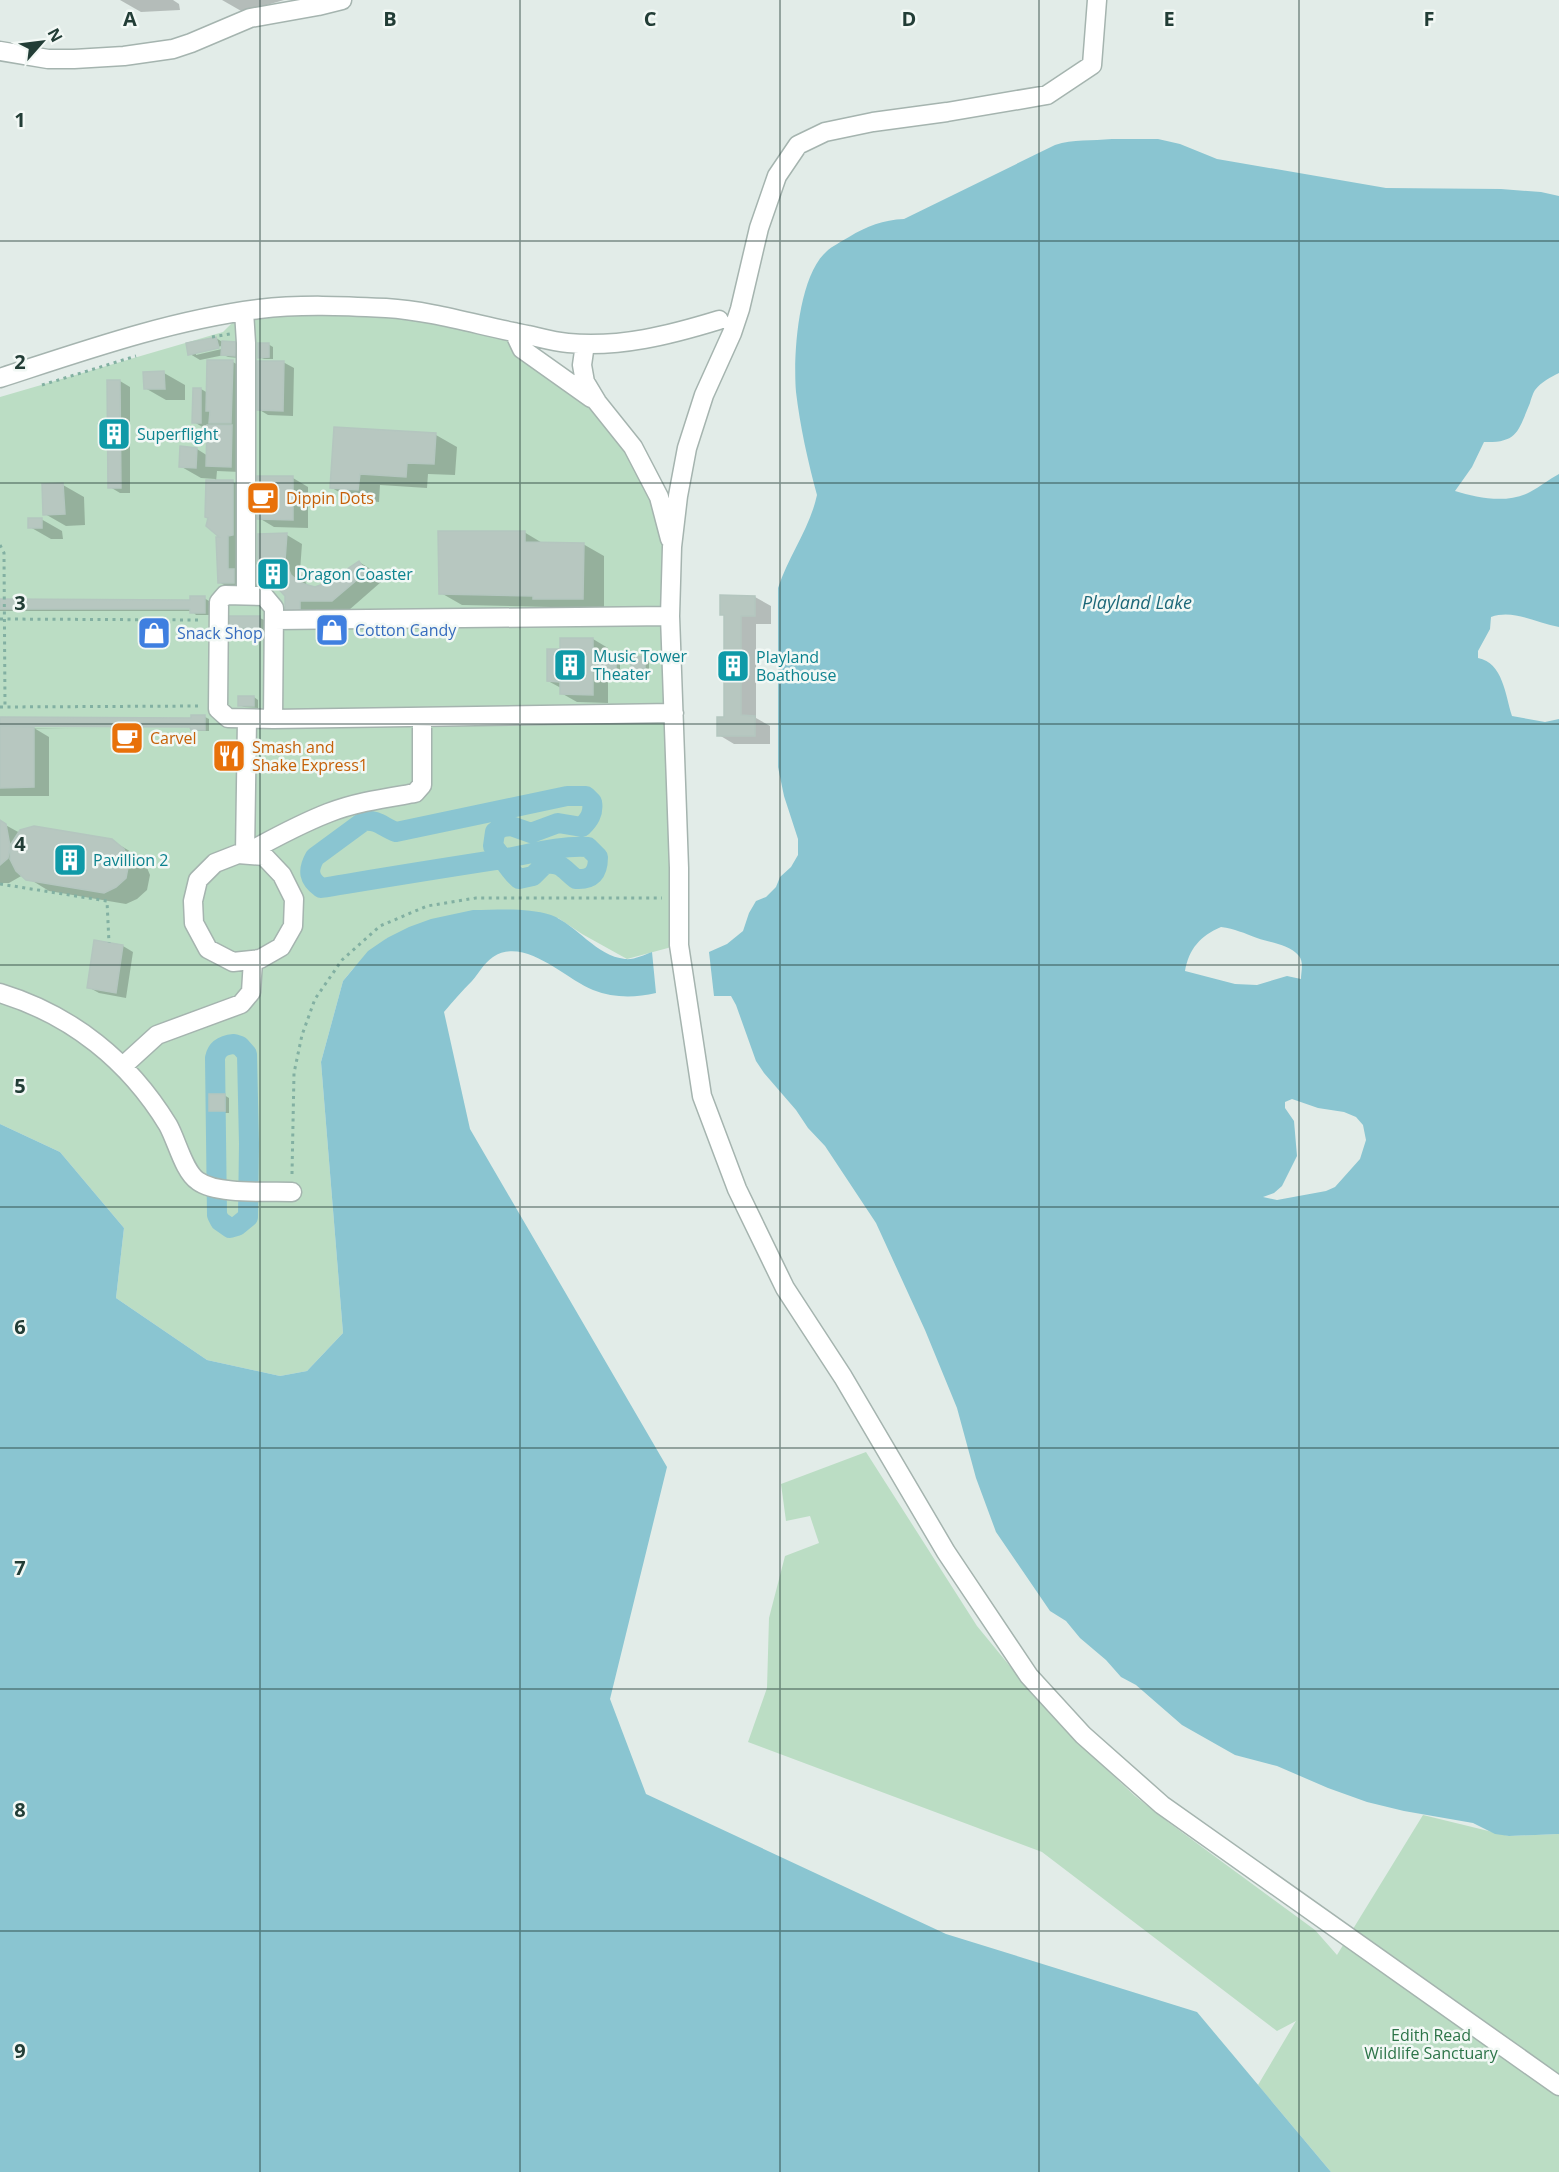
<svg xmlns="http://www.w3.org/2000/svg" width="1559" height="2172" font-family="'Open Sans',sans-serif">
  <rect width="100%" height="100%" fill="#e2ece8"/>
  <!-- green -->
  <path fill="#bbddc4" d="M315 306 514 332 616 423 672 547 679 945 627 959 582 934 558 918 387 938 352 970 343 981 321 1062 343 1333 307 1371 280 1376 207 1360 116 1298 124 1228 60 1152 0 1124V397L223 332 244 311Z
    M866 1452 977 1626 1022 1681 1089 1753 1135 1796 1168 1822 1315 1930 1337 1955 1423 1815 1509 1836 1559 1834V2172H1331L1258 2085 1296 2021 1277 2031 1042 1852 748 1742 767 1688 769 1618 785 1556 819 1543 810 1516 786 1521 781 1484Z"/>
  <!-- water -->
  <path fill="#8ac5d1" fill-rule="evenodd" d="M1112 139H1158L1180 144 1217 159 1386 188 1501 189 1541 192 1559 196V373C1551 377 1541 382 1535 390 1533 393 1531 399 1530 403 1518 431 1518 443 1484 442L1472 467 1455 491C1478 498 1507 504 1530 492 1540 487 1549 479 1559 474V627C1536 623 1514 609 1491 617L1490 629 1478 651V658C1503 663 1505 694 1512 716L1545 722 1559 719V1834L1509 1836 1495 1834 1473 1823 1404 1811 1367 1802 1328 1788 1277 1766 1235 1755 1182 1725 1136 1685 1121 1677 1106 1660 1080 1638 1066 1621 1050 1611 996 1532 976 1478 957 1408 925 1330 876 1223 825 1146 808 1128 796 1110 764 1073 756 1061 736 1005 731 996H714L709 952 727 944 743 931 749 913 756 901 766 897 776 887 780 877 791 867 798 855V839L784 796 778 767V588C789 555 810 528 817 495 808 462 800 426 796 392 793 356 798 277 826 252 832 246 841 242 849 237 867 226 883 220 904 219L1055 145C1073 139 1092 141 1112 139ZM1221 927C1235 929 1244 933 1257 938 1271 943 1289 944 1299 956 1304 962 1301 972 1301 979L1287 976 1257 985 1235 984 1185 971C1189 949 1200 936 1221 927ZM1292 1099 1318 1108 1344 1112 1356 1117 1363 1125 1366 1140 1360 1159 1335 1187 1326 1191 1277 1200 1263 1197 1274 1193 1282 1186 1297 1156 1294 1121 1285 1108V1102Z
    M473 910C498 910 526 907 551 915 577 925 596 956 625 959 634 960 644 955 652 952L656 993C634 998 614 998 593 990 565 979 525 936 493 957 484 963 479 973 472 981 462 991 453 1001 444 1012L470 1129 667 1467 610 1699 646 1794 946 1934 1197 2012 1331 2172H0V1124L60 1152 124 1228 116 1298 207 1360 280 1376 307 1371 343 1333 321 1062 343 981 368 951 387 938 409 927 431 919Z"/>
  <!-- shadow -->
  <path fill="#0003" fill-rule="evenodd" d="M120 0H173L179 4 180 10 141 12Z
    M222 0H284L243 12Z
    M216 338 224 343H235L240 346 239 358 228 357 224 355 200 360 190 354ZM226 345V348L196 355V352Z
    M268 344 273 347V359H264L259 357Z
    M233 362 248 371 240 472 217 471 216 482H233L248 491 243 576 235 591 219 582 223 539 215 479 201 478 180 466 197 449 208 456 209 431 194 422 201 389 208 393Z
    M283 362 294 368 293 416 268 415 258 409Z
    M164 373 185 385V400H166L145 388Z
    M120 381 130 387V493H120L110 487Z
    M436 435 457 447 455 475 428 474 427 488 380 485 379 502 353 500 332 488Z
    M293 478 308 487V528L274 527 259 518Z
    M63 485 84 497 85 525 66 526 45 514Z
    M41 519 62 531 63 539H51L30 527Z
    M524 532 544 544H583L604 556V610H556L550 607 462 605 441 593Z
    M287 535 302 544 300 571 307 585 315 588 328 584 359 562 374 571 381 582 349 610 316 609 315 620H303L280 589H272L256 580Z
    M722 597H755L771 606V624H756V718L770 726V744H734L719 735 725 719 726 616 722 614Z
    M204 598 209 601V615H196L192 611H0V601H192Z
    M260 618 264 620V630H235L230 627Z
    M163 627 168 629V642L149 643 145 640Z
    M593 639 608 648V658H616L620 661V676H608V703L577 702 561 693V688L548 681 561 651Z
    M644 658 649 661V674H637L633 671Z
    M254 697 258 700V708L244 707 239 705Z
    M205 717 209 719V731H197L193 729 34 728 49 737V796H0V718L192 719ZM21 725 198 726V729L21 728Z
    M0 822 20 833 111 840 133 853 145 863 150 875 147 890 137 899 126 904 49 891 23 875 9 883H0Z
    M123 946 133 952 126 998 99 993 88 987Z
    M224 1095 229 1098V1113H215L210 1110Z"/>
  <g fill="none" stroke-linecap="round" stroke-linejoin="round">
    <!-- canal -->
    <path stroke="#8ac5d1" stroke-width="20" d="M567 796H586L592 802C594 813 589 820 582 827L558 823 531 833 511 826 502 827 495 832 493 846C503 857 507 869 519 879L533 876 545 864C562 862 563 869 576 879 592 880 598 873 598 857L588 847C560 845 530 854 502 859 442 868 382 878 321 888 309 879 307 871 315 857L364 821C378 819 384 828 396 832L567 796
      M234 1044 240 1046 247 1054 249 1144 248 1217 237 1226 230 1228 220 1221 217 1215 215 1058C217 1048 224 1045 234 1044Z"/>
  </g>
  <!-- building -->
  <path fill="#b7c7c0" stroke="#b4c6bf" stroke-width="1.5" d="M216 337 219 348 188 355 186 343Z
    M222 341 236 342 235 356 221 355Z
    M258 343H269V357L258 358Z
    M207 360H233L231 423H209L210 411H206Z
    M257 361H284L283 411 257 410Z
    M164 371 165 389H144L143 372Z
    M107 380H120L121 488H108Z
    M193 388H201V423H192Z
    M207 425H232L231 467 206 466Z
    M334 427 436 433 434 464 407 463 406 477 360 474 358 490 330 488Z
    M180 446 197 448 196 468 179 467Z
    M257 476H293V520L257 519Z
    M206 480H233V535L228 536V569H234V583H218L216 537H219L206 526 208 518 205 517Z
    M63 483 65 514 43 515 42 484Z
    M28 518H42V528H28Z
    M438 531H525V542L584 543 583 599H533V596L439 594Z
    M287 533 285 561 291 575 301 583 315 587 328 582 359 561 366 572 332 601H300V612H285V596L270 580 255 581 256 567H258V534Z
    M720 595 755 596V616H741V715L755 716V736H717V717H724V615H720Z
    M190 596H205V613H190V609H0V599L190 600Z
    M229 616H260V628H229Z
    M164 625V640L143 641V626Z
    M560 638H593V695L560 694V682L547 681V649H560Z
    M597 656 616 657V674H597Z
    M645 656V672H631V657Z
    M238 696H254V706H238Z
    M191 715H205V730H191L190 727 0 726V717L191 718Z
    M0 726 34 727V787L0 788Z
    M0 820 6 824 10 846 8 858 0 865Z
    M34 826 112 839 124 849 129 862 126 878 116 887 104 893 26 880 16 871 10 859 11 844 20 830Z
    M94 940 123 945 116 993 87 988Z
    M209 1094H225V1111H209Z"/>
  <g fill="none" stroke-linecap="round" stroke-linejoin="round">
    <defs>
      <path id="minor" d="M1097 0 1092 65 1047 95 947 112 873 122 825 132 798 145 777 176 759 228 740 309 732 333 704 395 687 448 678 496 672 547 670 616 679 868V945L702 1096 737 1189 785 1288 843 1377 946 1552 1029 1676 1083 1735 1162 1805 1559 2086
        M0 51 48 59H74L124 56 173 49 191 43 250 18 318 6 342 0
        M244 311 246 343V595
        M514 332 522 349 591 398
        M585 344 582 365 585 382 597 402 633 447 659 497 670 539
        M0 378C83 351 171 320 259 309 300 304 344 306 386 308 434 311 480 326 528 335 541 338 555 342 568 343 620 348 670 335 719 320
        M225 595 264 596 274 608 273 719 228 718 218 709 219 602Z
        M274 620 670 616
        M247 719 245 854C272 839 300 824 328 813 356 802 386 798 415 793L422 785V717
        M273 719 674 713
        M238 854 264 856 282 875 294 899 293 926 281 947 260 959 233 962 208 949 194 923 193 901 198 880 215 863Z
        M0 993C72 1015 129 1061 168 1125 177 1141 184 1172 198 1181 217 1195 267 1191 292 1192
        M123 1066 157 1035 241 1004 251 992 253 960"/>
    </defs>
    <!-- minor casing -->
    <use href="#minor" stroke="#a5b4af" stroke-width="21"/>
    <!-- path -->
    <path stroke="#82b0a2" stroke-width="3" stroke-dasharray="3 4.5" stroke-linecap="butt" d="M212 337 230 334
      M42 385 136 356
      M0 545 4 553 5 707
      M0 619 202 620
      M0 707 202 706
      M0 884 107 901 109 943
      M292 1174 294 1073 302 1035 315 999 342 960 380 926 427 906 476 898H662"/>
    <!-- minor -->
    <use href="#minor" stroke="#fff" stroke-width="18"/>
  </g>
  <!-- grid -->
  <path fill="none" stroke="#223d36" stroke-width="1.5" stroke-opacity="0.55" d="M260 0V2172M520 0V2172M780 0V2172M1039 0V2172M1299 0V2172M0 241H1559M0 483H1559M0 724H1559M0 965H1559M0 1207H1559M0 1448H1559M0 1689H1559M0 1931H1559"/>
  <!-- icons -->
  <defs>
    <symbol id="building-square" viewBox="-11 -11 22 22"><rect x="-9" y="-9" width="18" height="18" rx="4" fill="#0f9aa8" stroke="#f2f8f5"/><path d="M-4-6H4V6H1V3H-1V6H-4ZM-2.5-4.3h1.7v1.8h-1.7ZM.8-4.3h1.7v1.8H.8ZM-2.5-1h1.7V.8h-1.7ZM.8-1h1.7V.8H.8Z" fill="#fff"/></symbol>
    <symbol id="cafe-square" viewBox="-11 -11 22 22"><rect x="-9" y="-9" width="18" height="18" rx="4" fill="#e8710a" stroke="#f2f8f5"/><path d="M-5.5-4.5H6V0H3Q3 3.5 0 3.5H-2.5Q-5.5 3.5-5.5 0ZM3-3.2v2h1.7v-2ZM-6 4.5H4V6H-6Z" fill="#fff"/></symbol>
    <symbol id="shop-square" viewBox="-11 -11 22 22"><rect x="-9" y="-9" width="18" height="18" rx="4" fill="#3f7fe0" stroke="#f2f8f5"/><path d="M-5-2.5h2.3a2.7 3.5 0 0 1 5.4 0H5L5.5 6h-11ZM-1.5-2.5h3a1.5 2.3 0 0 0-3 0Z" fill="#fff"/></symbol>
    <symbol id="restaurant-square" viewBox="-11 -11 22 22"><rect x="-9" y="-9" width="18" height="18" rx="4" fill="#e8710a" stroke="#f2f8f5"/><path d="M-5-6h1v4h1v-4h1v4h1v-4h1v5L-1.5 .5V6h-2V.5L-5-1ZM5-6V6H3V1.5H1.5Q1.5-4 5-6Z" fill="#fff"/></symbol>
  </defs>
  <g fill-rule="evenodd">
    <use href="#building-square" x="95" y="415" width="38" height="38"/>
    <use href="#cafe-square" x="244" y="479" width="38" height="38"/>
    <use href="#building-square" x="254" y="555" width="38" height="38"/>
    <use href="#shop-square" x="313" y="611" width="38" height="38"/>
    <use href="#shop-square" x="135" y="614" width="38" height="38"/>
    <use href="#building-square" x="551" y="646" width="38" height="38"/>
    <use href="#building-square" x="714" y="647" width="38" height="38"/>
    <use href="#cafe-square" x="108" y="719" width="38" height="38"/>
    <use href="#restaurant-square" x="210" y="737" width="38" height="38"/>
    <use href="#building-square" x="51" y="841" width="38" height="38"/>
  </g>
  <g text-anchor="middle" dominant-baseline="central" stroke-width="5" stroke-linejoin="round" paint-order="stroke">
    <!-- culture labels -->
    <g font-size="16" fill="#0d838f" stroke="#f2f8f5" text-anchor="start">
      <text x="137" y="434">Superflight</text>
      <text x="296" y="574">Dragon Coaster</text>
      <text x="593" y="656">Music Tower<tspan x="593" dy="18">Theater</tspan></text>
      <text x="756" y="657">Playland<tspan x="756" dy="18">Boathouse</tspan></text>
      <text x="93" y="860">Pavillion 2</text>
    </g>
    <!-- food labels -->
    <g font-size="16" fill="#c56008" stroke="#f2f8f5" text-anchor="start">
      <text x="286" y="498">Dippin Dots</text>
      <text x="150" y="738">Carvel</text>
      <text x="252" y="747">Smash and<tspan x="252" dy="18">Shake Express1</tspan></text>
    </g>
    <!-- shop labels -->
    <g font-size="16" fill="#366cbe" stroke="#f2f8f5" text-anchor="start">
      <text x="355" y="630">Cotton Candy</text>
      <text x="177" y="633">Snack Shop</text>
    </g>
    <!-- park labels -->
    <g font-size="16" fill="#2c7448" stroke="#f2f8f5">
      <text x="1431" y="2035">Edith Read<tspan x="1431" dy="18">Wildlife Sanctuary</tspan></text>
    </g>
    <!-- water labels -->
    <g font-size="18" font-style="italic" fill="#1c6879" stroke="#f2f8f5">
      <text x="1137" y="602">Playland Lake</text>
    </g>
  </g>
  <g font-size="20" text-anchor="middle" font-weight="bold" fill="#223d36" stroke="#f2f8f5" stroke-width="5" stroke-linejoin="round" paint-order="stroke">
    <text x="130" y="26">A</text>
    <text x="390" y="26">B</text>
    <text x="650" y="26">C</text>
    <text x="909" y="26">D</text>
    <text x="1169" y="26">E</text>
    <text x="1429" y="26">F</text>
    <text x="20" y="127">1</text>
    <text x="20" y="369">2</text>
    <text x="20" y="610">3</text>
    <text x="20" y="851">4</text>
    <text x="20" y="1093">5</text>
    <text x="20" y="1334">6</text>
    <text x="20" y="1575">7</text>
    <text x="20" y="1817">8</text>
    <text x="20" y="2058">9</text>
  </g>
  <!-- north arrow -->
  <g transform="translate(42 42) rotate(62)" stroke="#f2f8f5" stroke-width="4.5" paint-order="stroke">
  <path d="M0-4.5L10 22L0 15L-10 22Z" fill="#223d36"/>
  <text y="-9" font-size="16" font-weight="bold" text-anchor="middle" fill="#223d36">N</text>
  </g>
</svg>
